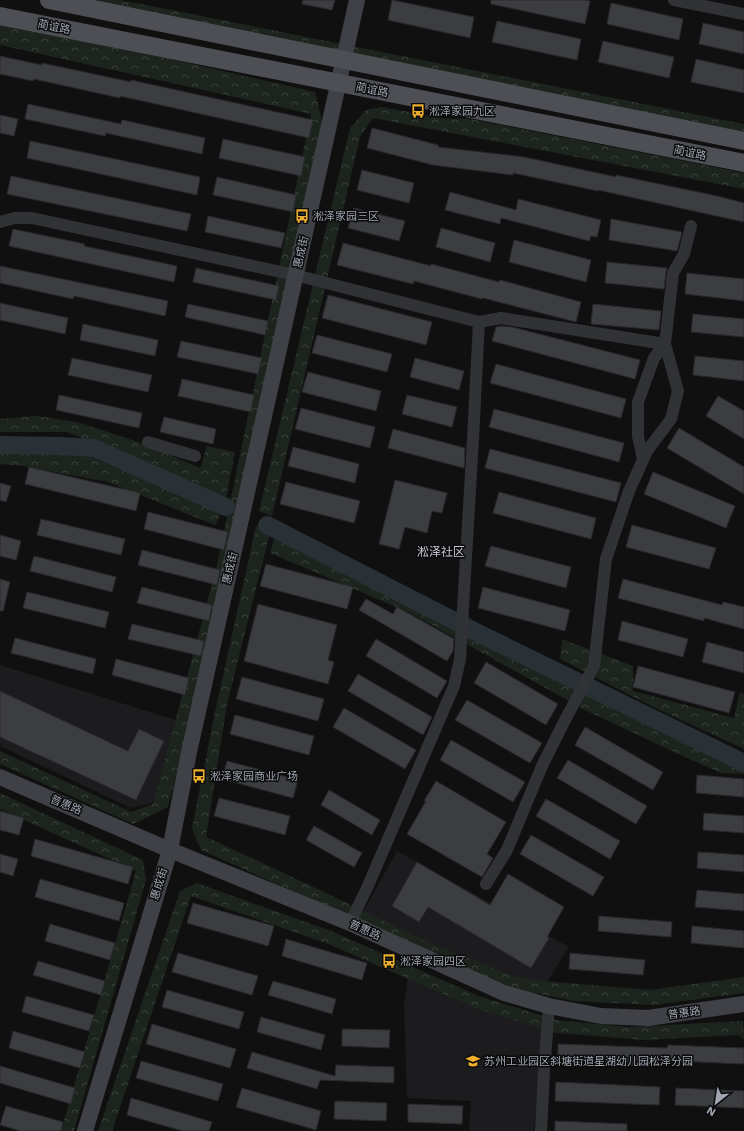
<svg xmlns="http://www.w3.org/2000/svg" width="744" height="1131" font-family="'Work Sans','Noto Sans SC',sans-serif">
  <defs>
    <pattern id="forest-crowns" width="20" height="18" patternUnits="userSpaceOnUse"><rect width="20" height="18" fill="#1c241d"/><path d="M2 6a3 3 0 1 1 6 0M12 15a3 3 0 1 1 6 0" fill="none" stroke="#3a413b"/></pattern>
  </defs>
  <rect width="100%" height="100%" fill="#101011"/>
  <!-- built -->
  <path fill="#1c1c1e" d="M0 665 185 723 163 800 131 808 0 746Z
    M397 851 569 947 544 987 496 974 361 915Z
    M409 971 543 1024 534 1131H469L471 1101 407 1098 404 1003Z"/>
  <!-- forest -->
  <path fill="url(#forest-crowns)" d="M42 0H121L744 124V146Z
    M0 20 315 92 322 121 225 585 168 807 133 824 0 764V751L131 812 153 804 217 565 311 114 0 45Z
    M382 107 440 118 470 119 744 173V189L373 118 360 137 272 516 259 511 350 128 366 110Z
    M38 416 81 423 144 444 200 468 207 446 235 452 226 499 67 432H0V419Z
    M0 448H70L221 513 215 525 108 482 23 466 0 464Z
    M256 526 270 533 227 704 206 837 282 872 428 942 516 977 555 982 649 990 744 977V993L654 1005 574 1001 519 990 449 962 201 850 192 828 215 712Z
    M275 534 495 644 666 725 734 759 744 761V774L721 773 676 753 587 711 410 613 270 553Z
    M562 639 633 666V691L734 718 740 692 744 694V749L653 707 560 659Z
    M0 793 143 860 146 880 74 1131H61L136 871 0 809Z
    M197 883 331 931 479 996 556 1020 629 1027 743 1021 744 1040 739 1035 644 1040 556 1033 475 1008 328 944 191 896 112 1131H98L180 891Z"/>
  <g fill="none" stroke-linecap="round" stroke-linejoin="round">
    <!-- river -->
    <path stroke="#293036" stroke-width="18" d="M0 445 61 446 94 448 226 507
      M267 525 478 633 744 763"/>
  </g>
  <!-- building -->
  <path fill="#3c3d41" stroke="#2a2a2d" d="M303 0H335L332 10 302 4Z
    M392 0 474 17 470 38 388 20Z
    M491 0H583L590 1 585 24 491 4Z
    M611 3 683 19 679 40 607 24Z
    M497 21 581 39 577 60 492 42Z
    M703 23 744 32V54L699 44Z
    M603 41 674 57 669 78 598 62Z
    M0 56 42 65V63L131 82V80L313 120 309 138 120 96V98L34 79 33 81 0 74Z
    M696 59 744 70V93L691 82Z
    M28 104 121 124 122 120 205 138 202 154 106 133 105 136 25 119Z
    M0 115 18 119 14 136 0 133Z
    M372 128 438 145V147L524 157 616 177V175L717 196 744 203V222L598 190V191L513 173V175L433 165 367 148Z
    M223 139 305 157 301 176 219 158Z
    M30 141 200 177 197 195 27 158Z
    M362 170 414 183 409 203 357 190Z
    M11 176 191 214 187 231 7 194Z
    M217 177 296 195 293 212 213 195Z
    M450 192 516 210 518 199 601 220 597 237 591 236 589 241 501 218 500 224 445 210Z
    M354 208 405 221 399 241 348 228Z
    M208 216 285 233 281 248 205 232Z
    M611 219 682 232 677 251 609 240Z
    M441 228 495 243 490 262 436 247Z
    M13 229 85 244 84 246 177 266 174 282 9 246Z
    M514 240 591 260 586 282 509 262Z
    M343 243 431 266V264L499 282 500 280 581 302 576 322 483 298 482 299 414 281 413 284 337 265Z
    M607 262 667 268 666 272 664 289 605 283Z
    M0 266 168 301 165 316 74 296 73 299 0 283Z
    M196 268 279 286 276 300 193 282Z
    M687 273 744 279V301L685 294Z
    M328 295 432 322 426 345 322 318Z
    M0 303 68 318 65 334 0 320Z
    M188 304 268 321 265 335 185 317Z
    M593 304 661 311 659 330 591 324Z
    M693 314 744 319V337L691 332Z
    M83 324 158 340 155 356 80 340Z
    M501 326 512 327 640 360 635 379 492 341 496 327Z
    M317 335 392 354 387 372 312 353Z
    M181 341 262 358 258 374 177 357Z
    M695 356 744 361V381L693 375Z
    M72 358 152 375 148 392 68 375Z
    M415 358 464 371 459 390 410 377Z
    M496 364 626 399 621 418 490 383Z
    M308 372 381 391 376 411 302 392Z
    M182 379 254 395 251 412 178 396Z
    M59 395 142 413 139 428 56 410Z
    M407 395 457 407 452 427 402 414Z
    M718 396 744 411V439L706 416Z
    M301 408 375 427 370 448 295 429Z
    M494 409 624 443 619 462 489 427Z
    M164 417 216 429 213 444 160 432Z
    M679 428 744 467V494L667 448Z
    M393 429 465 448 464 468 388 448Z
    M293 447 359 464 355 483 288 466Z
    M490 449 621 483 616 502 485 468Z
    M29 467 140 493 136 511 25 484Z
    M653 472 735 506 726 528 644 494Z
    M395 480 447 493 442 513 432 511 427 533 405 527 399 549 379 544Z
    M286 482 360 501 354 523 280 504Z
    M0 483 11 486 6 502 0 500Z
    M499 492 596 518 591 539 493 513Z
    M148 512 228 532 224 550 144 529Z
    M41 519 125 539 121 555 37 535Z
    M632 525 716 548 709 569 626 547Z
    M0 535 21 541 16 560 0 556Z
    M491 546 571 567 566 588 485 566Z
    M142 550 220 570 217 585 138 565Z
    M34 556 116 577 112 592 30 571Z
    M266 564 353 587 347 609 260 586Z
    M0 579 10 582 3 611H0Z
    M623 579 722 605 723 602 744 607V629L704 618V621L618 598Z
    M142 587 212 605 209 621 137 603Z
    M483 587 570 610 565 631 478 608Z
    M27 592 109 612 105 628 23 608Z
    M366 599 393 614 397 607 454 639 453 651 447 661 359 610Z
    M258 604 337 625 328 660 334 662 328 684 244 661Z
    M622 621 688 639 683 657 618 640Z
    M132 624 204 641 201 656 128 639Z
    M15 638 96 659 93 674 11 653Z
    M376 639 447 681 437 698 366 656Z
    M707 642 744 652V673L702 662Z
    M116 659 189 678 185 695 112 675Z
    M486 662 558 704 546 725 474 683Z
    M638 666 735 692 729 713 633 687Z
    M358 674 432 717 423 735 348 691Z
    M242 677 324 699 318 721 236 699Z
    M0 691 128 751 139 729 164 741 136 800 0 737Z
    M467 700 542 743 530 763 455 720Z
    M344 708 416 750 405 769 333 727Z
    M235 715 314 736 309 755 230 734Z
    M585 727 663 772 653 790 575 745Z
    M451 740 525 782 513 802 440 760Z
    M568 760 647 806 636 824 557 778Z
    M227 761 298 780 293 798 222 779Z
    M697 775 744 779V797L696 793Z
    M436 781 506 822 487 854 493 858 482 877 407 834 426 801H424Z
    M329 790 380 820 372 835 321 805Z
    M219 798 290 816 285 835 214 816Z
    M546 799 620 841 610 859 536 816Z
    M0 811 24 818 19 835 0 830Z
    M704 813 744 816V833L703 830Z
    M314 826 362 853 354 867 306 840Z
    M531 835 604 877 593 896 520 854Z
    M35 839 133 867 128 884 31 856Z
    M698 852 744 855V872L697 868Z
    M0 854 18 859 13 876 0 872Z
    M417 862 490 905 508 874 564 907 547 937 549 938 531 968 428 907 419 922 392 906Z
    M40 879 124 903 119 921 35 897Z
    M697 890 744 894V911L695 907Z
    M193 903 274 926 268 946 187 923Z
    M599 916 672 922 671 937 598 931Z
    M50 924 115 943 110 960 45 941Z
    M692 926 744 931V948L691 943Z
    M286 939 367 963 362 980 282 956Z
    M178 953 258 976 252 995 172 972Z
    M570 953 645 960 643 975 569 969Z
    M38 961 105 981 101 995 33 975Z
    M273 981 336 999 332 1014 268 995Z
    M167 990 244 1012 239 1029 162 1007Z
    M26 996 94 1015 89 1031 22 1012Z
    M261 1017 325 1035 321 1050 257 1032Z
    M152 1024 236 1049 230 1068 146 1044Z
    M342 1029 390 1030 389 1048 342 1046Z
    M13 1031 85 1052 80 1068 9 1048Z
    M558 1044 667 1048 668 1045 744 1048V1064L653 1060 652 1066 558 1062Z
    M252 1052 335 1076 336 1065 394 1067V1083L320 1080 317 1089 247 1068Z
    M141 1061 223 1084 218 1101 136 1078Z
    M0 1066 75 1088 71 1104 0 1083Z
    M556 1082 660 1087 659 1105 555 1101Z
    M242 1088 321 1111 316 1130 236 1107Z
    M676 1088 744 1091V1108L675 1105Z
    M131 1098 212 1122 209 1131H183L127 1115Z
    M335 1101 387 1103 386 1121 334 1119Z
    M408 1104 463 1106 462 1124 408 1122Z
    M6 1106 63 1122 61 1131H20L0 1125Z
    M555 1121 627 1124V1131H555Z"/>
  <g fill="none" stroke-linecap="round" stroke-linejoin="round">
    <!-- street -->
    <path stroke="#313236" stroke-width="12" d="M674 0 744 14
      M0 222 14 218H32L295 275 479 322 473 439 460 659 454 686 367 888 350 923
      M479 322 501 318 665 344 654 358 638 402V436L643 459
      M148 442 195 456
      M486 884 507 850 542 766 564 722 594 666 606 559 629 491 647 451 671 419 678 391 665 344 673 273 684 254 691 226
      M541 1131 544 1071 549 1006"/>
    <!-- secondary -->
    <path stroke="#3f4146" stroke-width="16" d="M0 777 170 850 350 923 504 993 549 1006 601 1016 648 1018 744 1004
      M85 1131 170 850 189 752 357 0"/>
    <!-- primary -->
    <path stroke="#4d4f55" stroke-width="18" d="M49 0 744 141
      M0 16 744 163"/>
  </g>
  <!-- icons -->
  <defs>
    <symbol id="bus-bare" viewBox="-9 -9 18 18"><path d="M-5-6H5V4H4V6H2V4H-2V6H-4V4H-5ZM-3.5-4V0h7V-4ZM-3.5 1.2v1.5H-2V1.2ZM2 1.2v1.5H3.5V1.2Z" fill="#edaf2d" stroke="#0b0b0c" stroke-width="2.5" paint-order="stroke"/></symbol>
    <symbol id="school-bare" viewBox="-9 -9 18 18"><path d="M0-5L7-2L0 1L-7-2ZM-4 1L0 2.5L4 1V4Q0 6-4 4Z" fill="#edaf2d" stroke="#0b0b0c" stroke-width="2.5" paint-order="stroke"/></symbol>
  </defs>
  <g fill-rule="evenodd">
    <use href="#bus-bare" x="408" y="101" width="20" height="20"/>
    <use href="#bus-bare" x="292" y="206" width="20" height="20"/>
    <use href="#bus-bare" x="189" y="766" width="20" height="20"/>
    <use href="#bus-bare" x="379" y="951" width="20" height="20"/>
    <use href="#school-bare" x="463" y="1051" width="20" height="20"/>
  </g>
  <g text-anchor="middle" dominant-baseline="central" stroke-width="3" stroke-linejoin="round" paint-order="stroke">
    <!-- street labels -->
    <g font-size="11" fill="#a1a6b2" stroke="#0b0b0c">
      <text transform="translate(54 27) rotate(11)">蔺谊路</text>
      <text transform="translate(372 90) rotate(11)">蔺谊路</text>
      <text transform="translate(690 153) rotate(11)">蔺谊路</text>
      <text transform="translate(301 252) rotate(-77)">惠成街</text>
      <text transform="translate(230 568) rotate(-77)">惠成街</text>
      <text transform="translate(66 805) rotate(23)">普惠路</text>
      <text transform="translate(159 884) rotate(-73)">惠成街</text>
      <text transform="translate(365 930) rotate(24)">普惠路</text>
      <text transform="translate(684 1013) rotate(-8)">普惠路</text>
    </g>
    <!-- poi labels -->
    <g font-size="11" fill="#a1a6b2" stroke="#0b0b0c" text-anchor="start">
      <text x="429" y="111">淞泽家园九区</text>
      <text x="313" y="216">淞泽家园三区</text>
      <text x="210" y="776">淞泽家园商业广场</text>
      <text x="400" y="961">淞泽家园四区</text>
      <text x="484" y="1061">苏州工业园区斜塘街道星湖幼儿园松泽分园</text>
    </g>
    <!-- neighbourhood labels -->
    <g font-size="12" fill="#c2c5ce" stroke="#0b0b0c">
      <text x="441" y="552">淞泽社区</text>
    </g>
  </g>
  <!-- north arrow -->
  <g transform="translate(716 1103) rotate(210)" stroke="#0b0b0c" stroke-width="3" paint-order="stroke">
  <path d="M0-3L7 15L0 10L-7 15Z" fill="#a1a6b2"/>
  <text y="-6" font-size="11" font-weight="bold" text-anchor="middle" fill="#a1a6b2">N</text>
  </g>
</svg>
